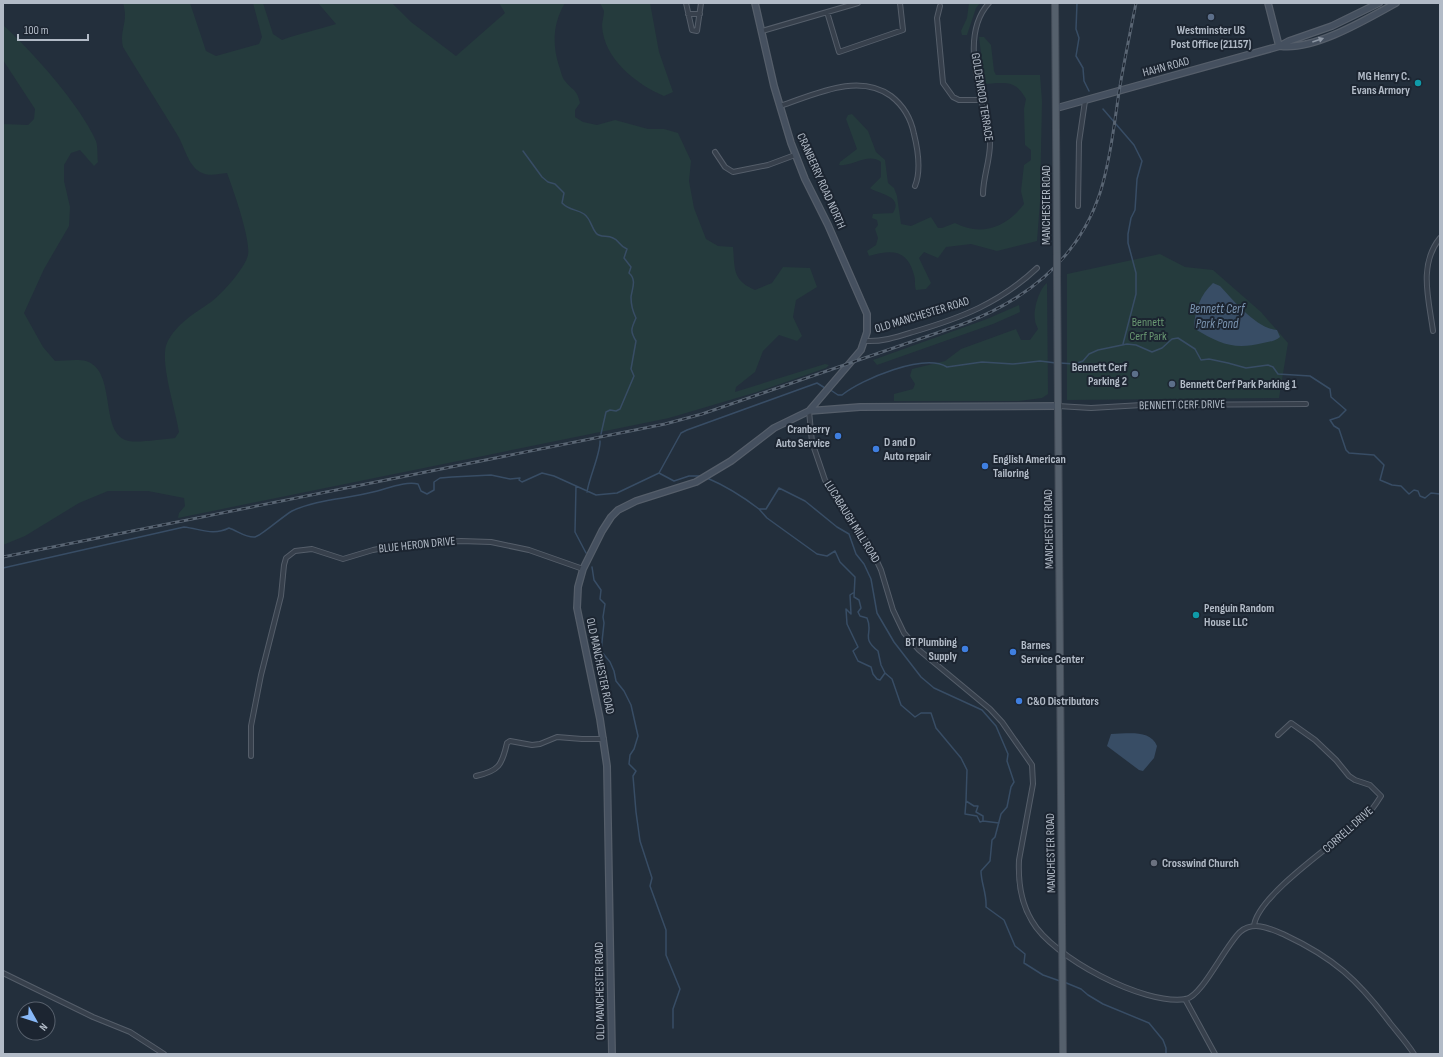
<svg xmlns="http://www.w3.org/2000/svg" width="1443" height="1057" font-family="'Sofia Sans Condensed',sans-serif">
  <rect width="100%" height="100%" fill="#232f3c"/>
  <!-- green -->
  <path fill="#253b3d" d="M123 3H190L206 51 216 56 259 44 262 37 253 3H263L273 34 282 40C300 33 318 30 336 24L318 3H392L411 22 456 56 505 13 499 3H565C553 23 552 44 559 66 561 71 562 78 565 81 573 91 577 89 580 103L575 110V117L583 122 597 125 615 120 648 129H664L678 133 691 161 689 181 694 208 706 239 718 246 733 247C735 269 732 280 755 290L772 283 783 267 810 268 817 287 796 300 793 317 802 336 797 341 779 335 763 351 755 372 736 387 735 392 825 364 829 365 826 368 757 392 669 418 178 518 179 513 185 506 184 498 148 491H108L79 503 25 536 3 545V124L28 125 34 119 35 109 3 60V25C32 51 80 105 96 141 98 147 97 156 98 162L94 166 80 150 71 153 64 165V181L70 207 69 226 44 269 24 313 43 347 55 361C64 361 77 359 86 361 118 371 98 435 129 441 139 443 163 439 175 438L179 432C176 411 159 361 167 343 176 324 195 313 211 302 222 294 245 268 248 255 251 240 233 189 227 173 218 174 209 177 200 172 188 165 185 148 178 136 160 106 141 77 123 47 119 30 129 22 123 3Z
    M600 3H650L659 52 673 92 664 96C636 84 604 59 602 26 602 22 604 16 604 11Z
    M969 3H980L976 8 967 35H962L961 31 967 18Z
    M979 37H984L991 45 994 71 996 75H1040L1042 101 1040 202 1037 241 997 251 971 244 946 247 938 258 924 252 919 258 931 283 926 289 916 290C914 285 916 280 914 275 907 248 890 250 869 256L867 251 876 245 878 238 875 229 878 225 877 220 872 218 873 214 893 213C904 195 877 194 870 188L881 177V162C868 152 853 167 839 165L840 162 857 149 846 119 848 115 852 114 868 131 876 152 885 160 888 183 894 188 897 196 901 224 911 226 931 217 938 228H942L955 223C981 237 1007 227 1024 204L1021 191 1024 165 1031 160V150L1025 145 1024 109 1026 99C1015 79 1005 83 985 84Z
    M1160 254 1185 267 1213 270 1261 312 1288 343 1279 398 1067 400V274Z
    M1047 283 1048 394 1042 398 1019 401H894V394L913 389 915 384 910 376 912 369 945 361 961 349 1016 329 1021 340H1030L1038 329C1037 326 1035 323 1035 320 1033 310 1039 289 1047 283Z
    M1019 305 1020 312 993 324 877 365 873 360 987 319Z"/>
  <!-- water -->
  <path fill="#384d65" d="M1213 283 1220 286C1233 300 1257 329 1277 330L1280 337C1275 341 1269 342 1263 343 1234 350 1220 344 1195 329L1194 327C1195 310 1200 295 1213 283Z
    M1111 734C1127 734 1150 729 1157 746L1154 758 1143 771 1139 770 1107 746Z"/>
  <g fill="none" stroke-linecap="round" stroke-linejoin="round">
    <!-- stream -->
    <path stroke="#384d65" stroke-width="1.5" d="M1077 3 1076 29 1079 38 1076 56 1083 68 1084 81 1089 91
      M1103 109 1134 145 1142 161 1137 179 1135 210 1131 218 1128 234V243L1136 273V294L1123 344
      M523 151 542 177 548 182 555 184 564 193 562 203C570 211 577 209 584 214 591 219 591 227 596 233 600 238 607 235 613 238 619 240 619 246 627 249L624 258 631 267 629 273C637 280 632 289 631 297 631 304 633 312 636 318 631 329 630 331 636 341L631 369 634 376 620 409 616 411 610 410 606 412 601 434
      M1060 363 1075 364 1083 361 1089 354 1098 350 1127 344 1136 345 1152 352 1162 348 1172 339 1178 338 1195 349 1201 360 1209 359 1228 363 1246 368 1268 365 1273 367 1278 374 1310 376 1330 389 1331 397 1346 410 1339 417 1330 420 1334 426 1339 429 1346 450 1349 453 1374 455 1384 465 1380 480 1392 485 1401 486 1409 494 1414 490 1418 491 1420 496 1425 498 1431 493 1440 494
      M829 389 838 395H842C862 379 924 353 947 367L982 362 1013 364 1040 361 1056 363
      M659 473 674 481 689 476H701
      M707 478C726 486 742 496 759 509H766L779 488 805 501 837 527 849 534 856 554 864 564 871 579 877 613 894 642 921 677 934 688 982 710 996 726 1008 754 1007 761 1014 782 1011 787 1007 807 1001 814 995 837 992 840 990 861 981 871C981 883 987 894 986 907L1004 920 1015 946 1025 954 1024 963 1043 975 1060 981
      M576 486 575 532 586 553
      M587 492C589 478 601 452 600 441
      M759 509 767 518 817 554 827 556 835 551 840 562 855 577 854 597 859 600 861 608 858 612 860 616 867 618C874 634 860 637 878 651L881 665 885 673 892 679 901 705 915 717 921 713H931L936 728 961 758 967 770 966 801 974 806H978L976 812 983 816V821L999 823
      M592 567 594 580 601 590 600 599 605 604 603 617 604 623 601 651 610 662 614 671 616 681 624 691 631 705 638 736 634 749 630 755 629 764 636 771 633 776 636 812 640 841 652 878 650 886 666 930V955L680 989 673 1009V1028
      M3 568 184 527C201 529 213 536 229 528 238 531 246 538 255 537 261 536 283 516 292 511 317 499 347 499 373 492 387 489 404 481 418 484L421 491 427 494 434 490V482L440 478 452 477 491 475 510 479 520 478 519 480 522 482 542 473 554 476 596 495 617 493 659 473 681 433 687 430 817 383 825 388
      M853 593 850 595 851 614 846 609 847 624 858 647 853 651 858 661 871 667 873 674 877 679 880 680 885 673
      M966 801 965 814 977 816 980 822 983 821
      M1064 982 1081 989 1088 995 1103 1004 1149 1023 1163 1040 1166 1048V1054"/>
    <defs>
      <path id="street" d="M686 3 692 30 697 31 701 3
        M940 6 937 18 943 83 953 97 959 100H981
        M827 12 839 52 903 30 900 3
        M688 14H700
        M762 31 858 3
        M780 106C814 95 858 72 891 96 904 106 911 119 914 134 918 150 921 171 915 186
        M715 152 725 167 733 172 768 165 795 155
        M983 194C983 176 991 159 990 140 990 126 984 113 981 99 974 68 966 28 989 3
        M1078 206 1079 142 1085 101
        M1433 331C1429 300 1418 265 1440 238
        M865 341C882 342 897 337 913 332 961 318 1000 303 1037 268
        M1058 406 1091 408 1142 405 1306 404
        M809 411 812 442 825 480 861 532 875 557 881 570 893 610 904 633 919 650 990 709 1002 722 1032 765 1033 784 1019 860C1018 881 1021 903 1032 921 1052 957 1144 1006 1186 999 1202 996 1225 946 1240 932 1254 920 1271 929 1285 935 1334 958 1358 980 1390 1023 1398 1033 1407 1043 1414 1054
        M251 756V726L261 675 281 596 284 565 286 558 295 551 312 549 343 559 373 550 394 546 461 541 491 542 529 550 583 569
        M476 776C499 771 502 765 507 743L510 741 532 745 540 744 557 737 582 739H604
        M1254 926C1257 895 1340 840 1364 818 1371 812 1376 804 1381 796L1370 785 1355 780 1349 776 1336 760 1315 740 1291 723 1278 735
        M3 973 93 1017 130 1032 164 1054
        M1185 999 1215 1054"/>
      <path id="secondary" d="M755 3 774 86 791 143 805 179 828 225 867 314V332L861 350 809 411
        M1268 3 1279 46
        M1280 46C1314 51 1367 19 1396 3
        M1057 108 1280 46 1289 41 1332 26 1379 3
        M612 1054 607 766 600 719 577 608 578 587 583 569 602 531 611 517 618 510 636 501 696 482 731 461 774 428 809 411 860 407 1058 406"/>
      <path id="primary" d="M1055 3 1057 255
        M1057 275 1063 1054"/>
    </defs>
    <!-- street casing -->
    <use href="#street" stroke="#555e6a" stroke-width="6"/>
    <!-- secondary casing -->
    <use href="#secondary" stroke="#555e6a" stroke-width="8"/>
    <!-- primary casing -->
    <use href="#primary" stroke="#434c58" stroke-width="8"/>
    <!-- street -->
    <use href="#street" stroke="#37404c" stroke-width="4"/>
    <!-- secondary -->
    <use href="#secondary" stroke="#45505f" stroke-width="5.5"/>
    <!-- primary -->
    <use href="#primary" stroke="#55606c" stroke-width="6"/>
    <defs>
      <path id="rail" d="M3 557 665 424 702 414 963 324C1026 300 1078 260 1100 193 1110 161 1114 126 1119 92 1124 62 1130 33 1136 3"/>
    </defs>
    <!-- rail casing -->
    <use href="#rail" stroke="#596573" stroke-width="3"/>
    <!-- rail -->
    <use href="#rail" stroke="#1c2531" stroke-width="1.5" stroke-dasharray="4.5" stroke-linecap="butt"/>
    <defs>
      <path id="primary-bridge" d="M1057 255V275"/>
    </defs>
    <!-- primary-bridge casing -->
    <use href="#primary-bridge" stroke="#434c58" stroke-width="8" stroke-linecap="butt"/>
    <!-- primary-bridge -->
    <use href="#primary-bridge" stroke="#55606c" stroke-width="6"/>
  </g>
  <!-- one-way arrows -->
  <defs><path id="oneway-solid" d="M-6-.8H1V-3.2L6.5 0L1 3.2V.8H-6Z"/></defs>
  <use fill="#8c96a3" href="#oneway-solid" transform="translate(1318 40) rotate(-19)"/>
  <!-- markers -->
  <g fill="#5c6f8a" stroke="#1c2531" stroke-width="1.5">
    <circle cx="1211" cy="17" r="4"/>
    <circle cx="1135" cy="374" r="4"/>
    <circle cx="1172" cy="384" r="4"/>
  </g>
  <g fill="#0f9aa8" stroke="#1c2531" stroke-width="1.5">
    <circle cx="1418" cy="83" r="4"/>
    <circle cx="1196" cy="615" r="4"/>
  </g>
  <g fill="#3f7fe0" stroke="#1c2531" stroke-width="1.5">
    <circle cx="838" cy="436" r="4"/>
    <circle cx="876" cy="449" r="4"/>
    <circle cx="985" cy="466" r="4"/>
    <circle cx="965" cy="649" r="4"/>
    <circle cx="1013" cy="652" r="4"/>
    <circle cx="1019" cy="701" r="4"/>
  </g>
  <circle fill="#6b7280" stroke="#1c2531" stroke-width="1.5" cx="1154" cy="863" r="4"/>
  <g text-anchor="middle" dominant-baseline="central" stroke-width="4" stroke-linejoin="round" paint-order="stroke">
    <!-- poi labels -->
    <g font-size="12" font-weight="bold" fill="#b2bbc7" stroke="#1c2531" text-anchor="start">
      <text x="1211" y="30" text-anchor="middle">Westminster US<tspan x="1211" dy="14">Post Office (21157)</tspan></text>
      <text x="1410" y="76" text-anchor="end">MG Henry C.<tspan x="1410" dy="14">Evans Armory</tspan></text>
      <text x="1127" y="367" text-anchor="end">Bennett Cerf<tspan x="1127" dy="14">Parking 2</tspan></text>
      <text x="1180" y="384">Bennett Cerf Park Parking 1</text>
      <text x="830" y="429" text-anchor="end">Cranberry<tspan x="830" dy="14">Auto Service</tspan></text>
      <text x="884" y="442">D and D<tspan x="884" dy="14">Auto repair</tspan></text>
      <text x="993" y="459">English American<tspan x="993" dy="14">Tailoring</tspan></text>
      <text x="1204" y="608">Penguin Random<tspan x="1204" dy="14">House LLC</tspan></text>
      <text x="957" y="642" text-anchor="end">BT Plumbing<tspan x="957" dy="14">Supply</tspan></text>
      <text x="1021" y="645">Barnes<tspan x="1021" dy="14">Service Center</tspan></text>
      <text x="1027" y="701">C&amp;O Distributors</text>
      <text x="1162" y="863">Crosswind Church</text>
    </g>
    <!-- street labels -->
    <g font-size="12" fill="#b2bbc7" stroke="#1c2531">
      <text transform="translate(1166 67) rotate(-15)">HAHN ROAD</text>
      <text transform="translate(982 97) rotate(81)">GOLDENROD TERRACE</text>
      <text transform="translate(821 181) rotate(66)">CRANBERRY ROAD NORTH</text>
      <text transform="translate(1046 205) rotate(-90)">MANCHESTER ROAD</text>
      <text transform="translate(922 315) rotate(-17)">OLD MANCHESTER ROAD</text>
      <text transform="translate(1182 405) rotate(-1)">BENNETT CERF DRIVE</text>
      <text transform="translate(852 522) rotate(58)">LUCABAUGH MILL ROAD</text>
      <text transform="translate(1049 529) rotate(-91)">MANCHESTER ROAD</text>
      <text transform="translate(417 545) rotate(-6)">BLUE HERON DRIVE</text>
      <text transform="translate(600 666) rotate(78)">OLD MANCHESTER ROAD</text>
      <text transform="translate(1348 830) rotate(-42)">CORRELL DRIVE</text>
      <text transform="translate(1051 853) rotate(-91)">MANCHESTER ROAD</text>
      <text transform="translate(600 991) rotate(-91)">OLD MANCHESTER ROAD</text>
    </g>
    <!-- park labels -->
    <g font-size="12" fill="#699872" stroke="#1c2531">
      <text x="1148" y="322">Bennett<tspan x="1148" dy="14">Cerf Park</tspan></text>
    </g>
    <!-- water labels -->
    <g font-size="13" font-style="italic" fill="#7a93af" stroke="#1c2531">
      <text x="1217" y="309">Bennett Cerf<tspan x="1217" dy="15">Park Pond</tspan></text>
    </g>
  </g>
  <!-- border -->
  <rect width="1443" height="1057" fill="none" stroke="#b2bbc7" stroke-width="8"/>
  <!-- north arrow -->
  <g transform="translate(36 1021) rotate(129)"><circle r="19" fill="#1c2531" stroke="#58616d"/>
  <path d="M0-3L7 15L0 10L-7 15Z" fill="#88b8f7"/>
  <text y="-6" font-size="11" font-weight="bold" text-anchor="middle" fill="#b2bbc7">N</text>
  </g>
  <!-- scale -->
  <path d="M18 34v6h70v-6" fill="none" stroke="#b2bbc7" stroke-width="2"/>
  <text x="24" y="34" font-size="12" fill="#b2bbc7" stroke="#1c2531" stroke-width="3" paint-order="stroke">100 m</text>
</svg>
